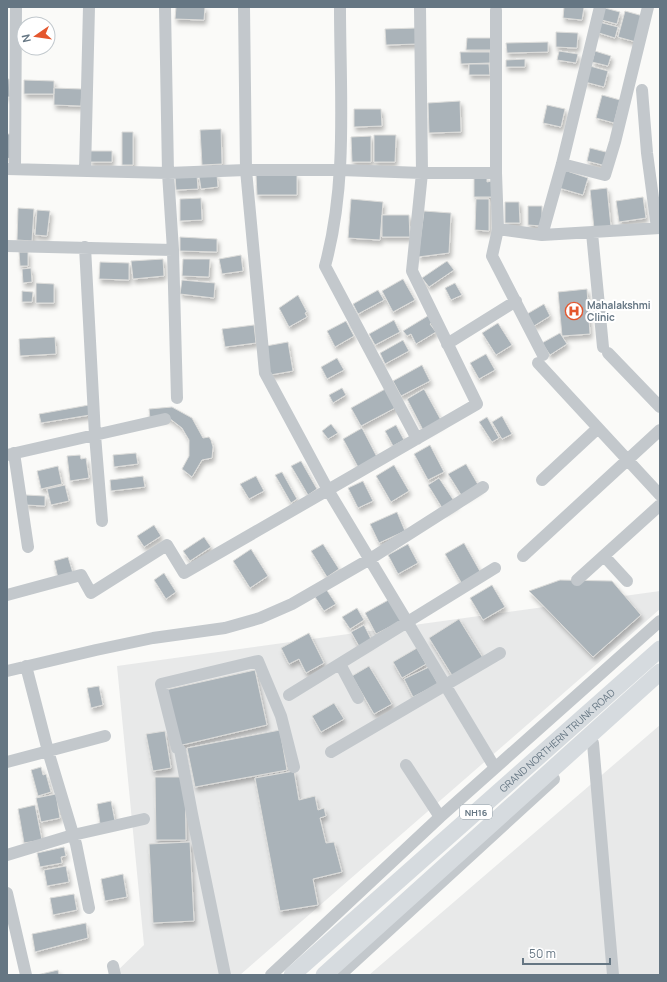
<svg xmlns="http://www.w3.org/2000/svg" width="667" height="982" font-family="Manrope,sans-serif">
  <defs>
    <filter id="shadow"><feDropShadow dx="2" dy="4" stdDeviation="2" flood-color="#0004"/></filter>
  </defs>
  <rect width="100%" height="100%" fill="#fafaf8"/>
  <!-- built -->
  <path fill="#e8e9e9" d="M660 591V609L240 975H113L144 945 117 666Z
    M660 725V975H369Z"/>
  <!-- building -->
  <path fill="#aab3b9" stroke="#dcdcda" filter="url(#shadow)" d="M176 7H205L204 20 175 19Z
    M564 7H584L582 20 563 18Z
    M601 7 620 12 617 24 598 19Z
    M625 11 643 16 636 42 618 37Z
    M599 22 618 27 615 38 596 32Z
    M417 28V44L386 45 385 29Z
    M556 32 578 33 577 48 556 47Z
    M467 38H492L491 50H466Z
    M548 42V52L507 53 506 43Z
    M559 51 578 54 576 63 557 60Z
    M595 51 611 56 608 66 592 62Z
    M460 52H490V63L461 64Z
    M525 59V67H506V60Z
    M469 64H489L490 75H469Z
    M590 66 608 71 604 87 585 82Z
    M7 79H9L10 97H7Z
    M24 80 54 81V94H24Z
    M54 88 82 89 81 106 54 105Z
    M602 95 620 100 614 123 596 118Z
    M460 101 461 132 429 133 428 103Z
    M547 105 565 109 561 127 543 123Z
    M354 109H381L382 126 354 127Z
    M221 129 222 164 202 165 200 130Z
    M122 132H133V165H122Z
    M7 134H11V159L7 158Z
    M374 135H396L395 162H374Z
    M371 136V162H352L351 137Z
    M590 148 610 153 606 166 587 161Z
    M90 151H112V162H90Z
    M564 170 588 178 583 195 559 188Z
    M197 175 198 189 176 190 175 176Z
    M217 175 218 187 201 189 199 176Z
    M256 175H297V195H257Z
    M474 176 487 177V182L492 181V197H474Z
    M607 188 611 227 594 229 590 190Z
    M643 197 646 218 619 222 616 201Z
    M201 198 202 220 180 221V199Z
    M351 199 383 202 380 240 348 238Z
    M476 199H489V231L475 230Z
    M505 202H519L520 223H505Z
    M528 206H542V226L528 225Z
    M18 208 34 209 32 241 17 240Z
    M37 210 50 211 47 236 35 235Z
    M424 211 451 213 449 253 418 257Z
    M382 215H409L410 237H382Z
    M180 237 217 239V252L180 251Z
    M19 252H28V266H20Z
    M241 255 243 271 222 274 219 259Z
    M163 259 164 276 133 279 131 261Z
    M183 259H210L209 277 182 276Z
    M447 261 454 270 429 287 422 278Z
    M100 262 129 263V280L99 279Z
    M31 268 32 282 23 283 22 269Z
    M403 279 415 300 393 312 382 291Z
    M182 280 215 283 214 298 180 294Z
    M36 283 54 284V303H36Z
    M455 283 462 295 451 300 445 288Z
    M587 289 590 334 562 336 558 292Z
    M378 290 384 300 358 314 353 304Z
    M22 291 33 292 32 302H22Z
    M298 295 307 312 305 313 307 317 289 327 279 308Z
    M544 304 550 316 534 326 527 314Z
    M431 314 435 321 430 324 436 332 416 344 411 334 407 336 403 331Z
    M394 320 400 332 375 345 369 334Z
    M346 321 354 336 335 347 327 331Z
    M498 323 512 345 496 355 482 333Z
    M254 325 256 343 225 347 222 329Z
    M560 333 567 344 550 355 542 343Z
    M55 337 56 354 20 356 19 339Z
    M403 340 409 351 385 364 380 353Z
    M288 342 293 371 270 375 266 346Z
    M486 354 495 370 479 379 470 363Z
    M337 358 344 370 327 379 321 367Z
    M422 365 430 381 401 396 393 381Z
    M342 388 346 395 333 403 329 395Z
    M387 388 397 407 361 426 351 408Z
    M424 389 442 422 424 432 407 399Z
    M89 405 90 415 41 423 39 414Z
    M172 407 192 418 203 438 209 437 211 440 213 447 212 458 202 460 192 477 182 469 189 456V440L182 428 169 418 150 419 149 409Z
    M502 416 512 434 502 439 492 422Z
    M487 417 499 438 492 442 479 422Z
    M331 424 338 433 328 439 322 431Z
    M396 425 404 440 393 446 385 431Z
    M362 428 377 457 358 467 343 439Z
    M430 445 444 472 428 480 414 454Z
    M136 453 138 464 114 467 113 455Z
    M80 455 81 459 86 458 89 478 70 481 67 456Z
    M301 461 317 489 308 495 291 466Z
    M466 464 480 488 463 498 448 474Z
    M394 465 409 491 391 502 376 476Z
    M58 466 62 484 41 489 37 471Z
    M282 472 297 499 291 503 275 475Z
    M143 476 145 487 111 491 110 480Z
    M256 476 264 491 249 499 240 484Z
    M439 478 456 504 444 511 428 485Z
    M363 481 373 501 358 508 348 488Z
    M65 485 69 501 51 505 47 489Z
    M26 495 45 496V506L26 505Z
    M397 512 405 531 379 543 370 524Z
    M154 525 161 536 144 547 137 536Z
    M204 537 211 547 190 561 183 551Z
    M464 543 481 573 462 584 445 554Z
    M323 544 339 569 327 577 311 551Z
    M408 544 418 563 398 574 388 555Z
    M251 549 268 576 250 588 233 561Z
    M68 557 73 573 58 578 54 561Z
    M164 573 176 592 166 599 154 580Z
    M560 580 612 581 641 615 593 657 529 591Z
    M492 585 505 607 483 620 470 598Z
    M326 589 336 604 324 611 315 597Z
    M392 598 403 620 376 634 365 613Z
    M357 608 364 620 350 629 342 617Z
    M459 619 483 658 453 677 429 638Z
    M364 625 372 641 360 648 351 632Z
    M309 633 324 663 306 673 299 659 289 664 281 648Z
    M417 648 426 664 402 678 393 662Z
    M369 666 392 704 374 714 352 676Z
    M429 667 438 684 413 697 404 679Z
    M255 670 267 725 178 746 165 690Z
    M99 686 103 705 91 708 87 688Z
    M334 703 344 719 321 732 312 716Z
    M280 730 287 770 195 787 187 748Z
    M165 731 171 768 153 771 146 734Z
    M41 767 43 775 46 774 51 792 38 796 31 770Z
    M294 771 299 800 315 796 318 810 324 808 326 816 320 818 326 843 334 842 342 872 313 879 318 905 280 911 255 778Z
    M155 777H185L186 840H156Z
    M56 794 60 818 41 822 36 798Z
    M111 801 115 821 100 824 97 804Z
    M35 805 42 840 24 843 18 809Z
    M190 842 194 921 153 923 149 844Z
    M64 847 66 856 61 857 62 863 40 867 37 853Z
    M66 866 69 882 47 886 44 870Z
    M123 874 127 897 105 901 101 879Z
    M74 894 77 910 53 915 50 898Z
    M86 923 88 938 35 952 32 934Z
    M58 970 59 975H37Z"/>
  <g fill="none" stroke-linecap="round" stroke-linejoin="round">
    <!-- minor -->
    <path stroke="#c3c8cc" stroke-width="12" d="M165 7 168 173 173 250 177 398
      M244 7 246 170H341L422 173 420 7
      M340 7C340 93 348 182 325 266L417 439
      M496 10V173L498 229 492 256 543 355
      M642 90 647 153 657 228
      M562 164 605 175 615 142 648 7
      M15 168 16 7
      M7 169 168 173 246 170 265 373 328 490 495 768
      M85 171 89 7
      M498 229 542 235 660 228
      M592 233 603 347
      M542 235 562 164 600 7
      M7 246 173 250
      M85 247 95 435 102 521
      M447 344 516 301
      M608 353 660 407
      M538 363 660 495
      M14 453 28 547
      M7 455 165 419
      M542 480 598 428
      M523 556 660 430
      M604 556 627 581
      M577 580 660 505
      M7 595 81 575 91 593 167 545 184 573 477 404 412 271 422 173H496
      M340 664 358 698
      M26 666 48 751 76 844 89 908
      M7 671 96 650 153 638 225 628 260 618 292 604 370 559 483 487
      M289 695 495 568
      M593 743 613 975
      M331 752 500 653
      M7 762 105 736
      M406 765 440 817
      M7 855 73 835 144 819
      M7 893 26 975
      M113 966 115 975
      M225 975 192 814 180 750 177 748 161 684 258 661 281 716 294 767
      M271 975 440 817 660 621
      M340 975 554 779"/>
    <!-- highway -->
    <g stroke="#d6dbdf" stroke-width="17">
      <path id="s1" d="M292 975 660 649"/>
      <path d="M324 975 660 672"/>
    </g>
  </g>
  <!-- icons -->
  <defs>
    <symbol id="hospital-ring" viewBox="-11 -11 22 22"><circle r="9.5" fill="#fff" stroke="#e4572e" stroke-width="1.5"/><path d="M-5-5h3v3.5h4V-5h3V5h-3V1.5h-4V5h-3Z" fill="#e4572e"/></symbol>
  </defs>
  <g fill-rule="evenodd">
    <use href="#hospital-ring" x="564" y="301" width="20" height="20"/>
  </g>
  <g text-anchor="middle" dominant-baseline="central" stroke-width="4" stroke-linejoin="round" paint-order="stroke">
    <!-- shield labels -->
    <rect fill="#fff" stroke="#939fa8" stroke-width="1" x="460" y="805" width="32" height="14" rx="3"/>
    <g font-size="9" font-weight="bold" fill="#657683">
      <text x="476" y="812">NH16</text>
    </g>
    <!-- poi labels -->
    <g font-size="10" font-weight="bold" fill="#657683" stroke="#fff" text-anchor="start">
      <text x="587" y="305">Mahalakshmi<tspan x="587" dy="12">Clinic</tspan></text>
    </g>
    <!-- street labels -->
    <g font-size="10" fill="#657683" stroke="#fff">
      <text stroke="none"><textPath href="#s1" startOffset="354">GRAND NORTHERN TRUNK ROAD</textPath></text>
    </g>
  </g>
  <!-- border -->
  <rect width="667" height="982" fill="none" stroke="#657683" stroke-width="16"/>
  <!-- north arrow -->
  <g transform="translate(36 36) rotate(257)"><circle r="19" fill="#ffffff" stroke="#c1c8cd"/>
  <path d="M0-3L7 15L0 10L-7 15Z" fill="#e4572e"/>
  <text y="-6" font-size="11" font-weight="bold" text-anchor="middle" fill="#657683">N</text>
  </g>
  <!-- scale -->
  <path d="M523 958v6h87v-6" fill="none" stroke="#657683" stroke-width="2"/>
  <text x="529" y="958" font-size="12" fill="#657683" stroke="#ffffff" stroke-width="3" paint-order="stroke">50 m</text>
</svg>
